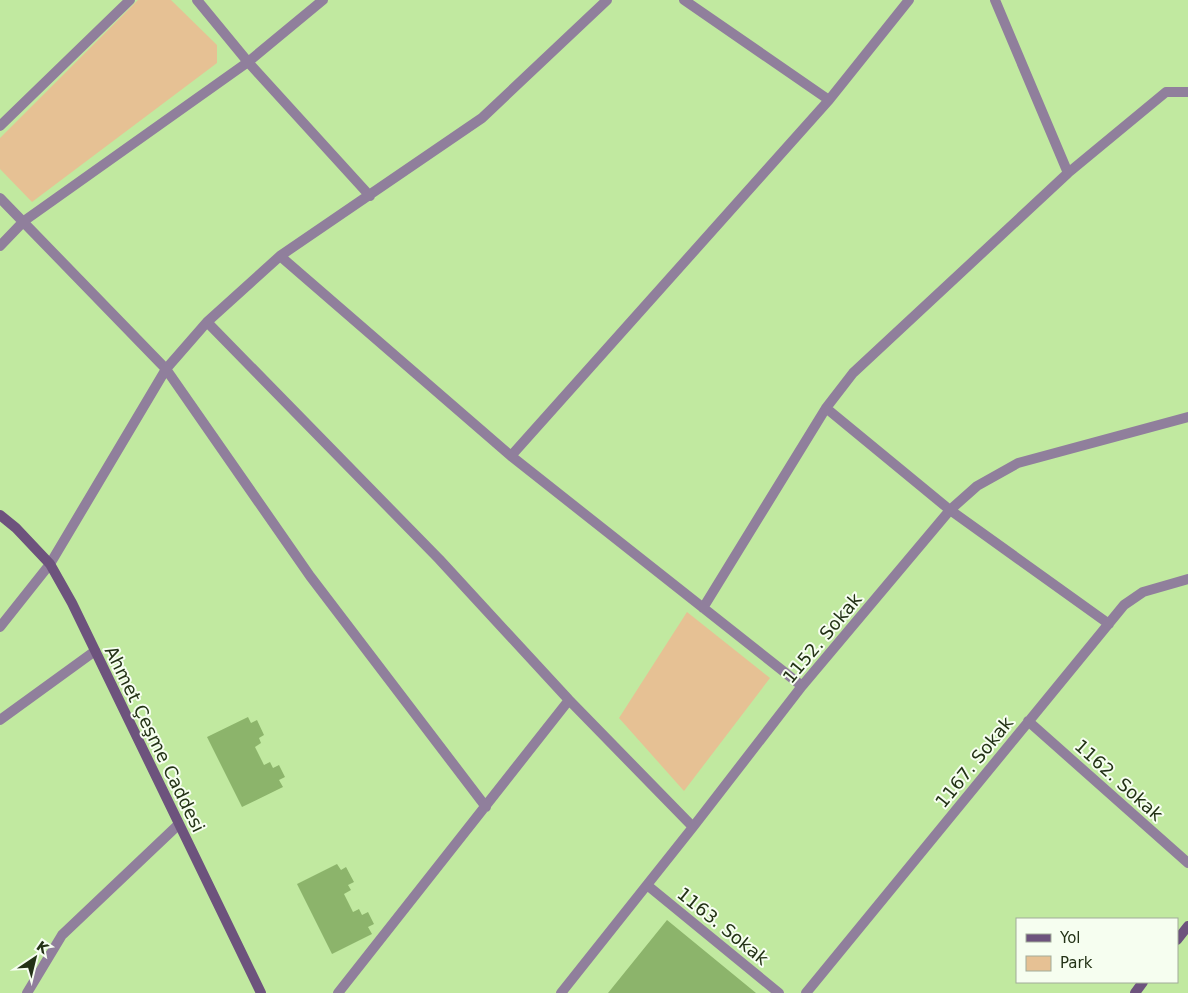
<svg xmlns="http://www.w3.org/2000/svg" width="1188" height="993" font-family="'DejaVu Sans',sans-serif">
  <rect width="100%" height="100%" fill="#c1e9a0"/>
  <!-- green -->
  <path fill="#e6c194" d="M138 0H171L217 45V63L32 202 0 169V138Z
    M687 612 770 678 684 791 619 718Z"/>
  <!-- building -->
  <path fill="#8cb46b" d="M248 717 251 723 257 720 264 735 259 738 261 743 255 747 264 765 270 762 273 768 279 765 285 777 279 780 283 787 242 807 207 737Z
    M337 864 341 870 346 867 354 882 348 885 351 890 344 894 353 912 359 909 362 915 368 912 374 924 368 927 372 934 332 954 297 884Z
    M667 920 756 993H608Z"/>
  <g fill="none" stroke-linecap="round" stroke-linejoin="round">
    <!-- street -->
    <path stroke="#907f9c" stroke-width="10" d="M197 0 248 62 370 196
      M684 0 829 100
      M995 0 1068 173 1166 92H1188
      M0 126 130 0
      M0 198 166 369 310 576 486 807
      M0 246 24 221 248 62 323 0
      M280 256 511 456 802 686
      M207 322 439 559 569 700 693 827
      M826 408 950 510 1109 624
      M511 456 829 100 909 0
      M703 608 826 408 853 373 1068 173
      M0 627 50 564 166 369 207 322 280 256 482 118 607 0
      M0 720 95 651
      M1028 721 1188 863
      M647 885 779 993
      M27 993 62 935 178 825
      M338 993 569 700
      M561 993 693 827 802 686 950 510 977 486 1018 463 1188 417
      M806 993 1124 605 1143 592 1188 579"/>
    <!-- secondary -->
    <path stroke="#6d537d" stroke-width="10" d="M0 515 16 528 50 564 72 603 261 993
      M1177 940 1188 926
      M1135 993 1143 982"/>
  </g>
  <g text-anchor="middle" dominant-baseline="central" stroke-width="4" stroke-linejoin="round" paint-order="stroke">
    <!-- street labels -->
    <g font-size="18" fill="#233216" stroke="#f6fef0">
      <text transform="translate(822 638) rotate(-50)">1152. Sokak</text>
      <text transform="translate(155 739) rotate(64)">Ahmet Çeşme Caddesi</text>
      <text transform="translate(974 762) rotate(-51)">1167. Sokak</text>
      <text transform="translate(1119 780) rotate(42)">1162. Sokak</text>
      <text transform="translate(723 926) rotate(39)">1163. Sokak</text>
    </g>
  </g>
  <!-- legend -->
  <rect x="1016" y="918" width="162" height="65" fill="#f6fef0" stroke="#a2ac99"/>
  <rect x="1026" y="934" width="25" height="8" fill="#6d537d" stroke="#a2ac99"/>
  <text x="1060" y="943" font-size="15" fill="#233216">Yol</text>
  <rect x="1026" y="956" width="25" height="15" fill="#e6c194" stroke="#a2ac99"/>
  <text x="1060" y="968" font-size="15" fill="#233216">Park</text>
  <!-- north arrow -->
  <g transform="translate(35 958) rotate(35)" stroke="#f6fef0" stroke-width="4" paint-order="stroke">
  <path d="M0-4L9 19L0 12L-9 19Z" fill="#233216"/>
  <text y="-8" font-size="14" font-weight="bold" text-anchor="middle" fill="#233216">K</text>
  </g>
</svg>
